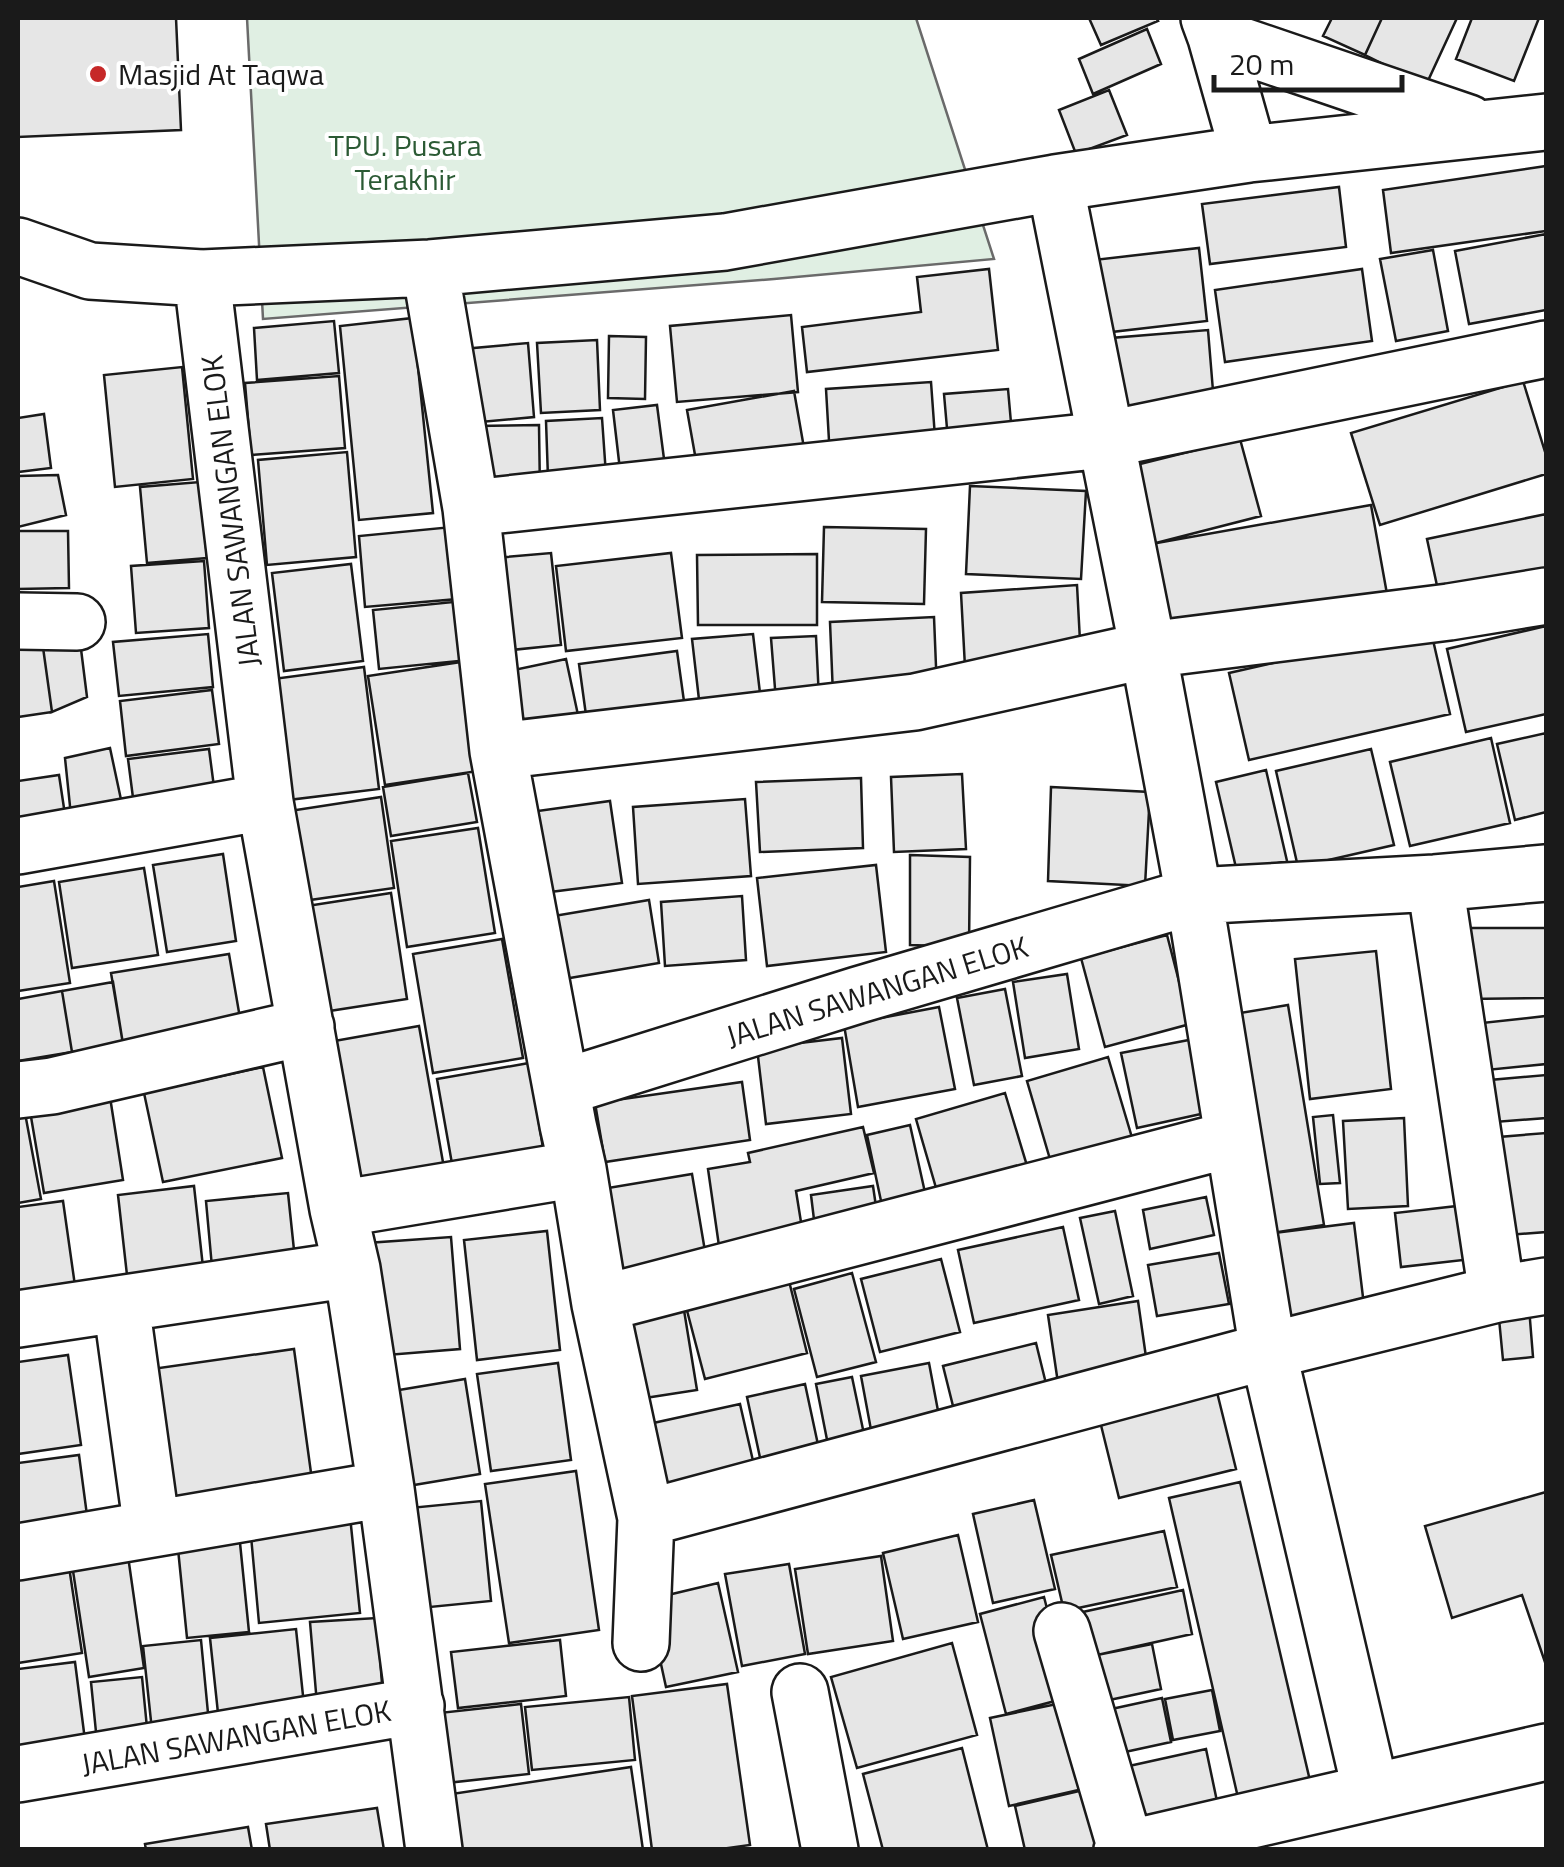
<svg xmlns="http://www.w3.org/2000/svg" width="1564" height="1867" font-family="'Titillium Web',sans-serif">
  <rect width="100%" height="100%" fill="#fff"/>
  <!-- green -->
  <path fill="#e0efe3" stroke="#6a6a6a" stroke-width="2.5" d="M247 18H916L994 259 774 279 263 319Z"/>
  <!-- building -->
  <path fill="#e6e6e6" stroke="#1a1a1a" stroke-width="2.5" d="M18 18H176L181 130 18 137Z
    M1089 18H1156L1158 21 1101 45Z
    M1332 18H1382L1365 55 1323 36Z
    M1382 18H1457L1426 85 1365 55Z
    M1472 18H1539L1514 81 1456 59Z
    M1147 29 1161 64 1093 94 1079 59Z
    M1109 90 1127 135 1076 154 1059 110Z
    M1546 166V231L1391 253 1383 190Z
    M1339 187 1346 247 1210 264 1202 204Z
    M1546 234V310L1469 324 1455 251Z
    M1199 248 1207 321 1094 334 1085 261Z
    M1433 250 1448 331 1396 341 1380 259Z
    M989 269 998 350 807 372 802 327 921 312 917 277Z
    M1362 269 1372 341 1225 362 1215 290Z
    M791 315 798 392 677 402 670 326Z
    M413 318 433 513 359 520 340 326Z
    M334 321 339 373 257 380 254 328Z
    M1208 330 1214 403 1117 412 1111 338Z
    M609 336 646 337 645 399 608 398Z
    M597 340 600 410 541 413 537 343Z
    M528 343 534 417 459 424 452 350Z
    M182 367 193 479 115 487 104 375Z
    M339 376 345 448 251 455 245 383Z
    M1523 381 1546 455V474L1380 525 1351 433Z
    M931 382 936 451 830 458 826 389Z
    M1008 389 1012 434 948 440 944 394Z
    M794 391 807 465 700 483 687 410Z
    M657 405 667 482 622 487 613 410Z
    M44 414 51 468 18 472V418Z
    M602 418 606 475 548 478 546 421Z
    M539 425 540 493 477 494 475 426Z
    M1240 439 1261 516 1152 544 1132 466Z
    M347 452 356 557 267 565 258 460Z
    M58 475 66 515 18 527V476Z
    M200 482 207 558 147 563 140 487Z
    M970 486 1086 491 1081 579 966 574Z
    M1371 505 1387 594 1156 636 1140 546Z
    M1546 514V586L1442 609 1427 539Z
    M462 526 469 598 365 607 359 536Z
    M824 527 926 529 924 604 822 602Z
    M18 531H68L69 588 18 589Z
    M551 553 561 645 492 652 484 559Z
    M671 553 682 638 566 651 556 566Z
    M817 554V625H698L697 555Z
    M204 561 209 628 136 633 131 566Z
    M351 564 363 661 284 671 272 573Z
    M1077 585 1081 660 965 667 961 593Z
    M473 600 479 659 379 669 373 610Z
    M934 617 937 691 833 695 830 622Z
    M1546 626V714L1466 732 1447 649Z
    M1430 627 1450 714 1249 760 1229 673Z
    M41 633 52 712 18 717V637Z
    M41 633H79L87 697 52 712Z
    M208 634 213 687 119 696 113 642Z
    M753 634 762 710 701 717 692 639Z
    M816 636 819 699 776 701 771 638Z
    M677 651 687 723 589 737 579 664Z
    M566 659 581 729 509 745 495 674Z
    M461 662 478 771 385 785 368 676Z
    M364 667 379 789 288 800 273 679Z
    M212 690 219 744 126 756 120 701Z
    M1546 733V812L1515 820 1497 744Z
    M1491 738 1510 823 1410 846 1390 762Z
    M110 748 126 823 73 835 65 758Z
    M209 749 217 810 136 821 128 759Z
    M1371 749 1394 845 1298 867 1276 771Z
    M1266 770 1287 861 1237 872 1216 782Z
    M468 773 477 822 391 836 383 787Z
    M962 774 966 849 894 852 891 777Z
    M59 775 67 828 18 835V781Z
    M861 778 863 848 760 852 756 782Z
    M1051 787 1150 792 1145 886 1048 881Z
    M381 797 394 888 296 902 283 812Z
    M745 799 751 876 638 884 633 807Z
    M610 801 622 883 526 895 516 814Z
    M478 828 495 933 407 947 391 841Z
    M223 854 236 941 167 952 153 865Z
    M910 855 970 857 969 947 910 945Z
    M876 865 886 952 767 966 757 878Z
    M144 868 158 955 72 968 59 882Z
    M54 881 70 983 18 991V887Z
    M391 893 407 999 310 1014 294 908Z
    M742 896 746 960 665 966 661 902Z
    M649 900 659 963 546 982 536 919Z
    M1466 928H1546V998L1466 999Z
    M1167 935 1190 1024 1105 1047 1081 958Z
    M502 939 523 1058 433 1073 413 954Z
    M1376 951 1391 1089 1310 1099 1295 959Z
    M229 954 241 1024 123 1044 111 973Z
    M1067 974 1079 1049 1025 1058 1013 982Z
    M113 982 123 1044 72 1052 62 991Z
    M1005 989 1022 1076 974 1085 957 998Z
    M62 991 72 1052 18 1061V999Z
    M1288 1005 1324 1225 1252 1236 1216 1017Z
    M939 1007 955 1089 858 1107 844 1025Z
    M1546 1016V1064L1467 1072 1463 1025Z
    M419 1026 447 1185 351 1200 323 1043Z
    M842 1038 851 1114 766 1124 757 1048Z
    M1194 1039 1210 1112 1137 1128 1121 1053Z
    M1108 1057 1133 1141 1052 1166 1027 1081Z
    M529 1063 545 1160 454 1175 437 1079Z
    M263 1067 282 1158 163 1182 144 1093Z
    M1546 1075V1118L1482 1123 1479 1081Z
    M742 1082 750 1140 605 1162 595 1103Z
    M1005 1093 1031 1179 941 1205 916 1119Z
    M110 1097 123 1180 44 1193 30 1111Z
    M25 1113 41 1199 18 1203V1114Z
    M1333 1115 1340 1183 1320 1184 1313 1117Z
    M1404 1118 1408 1206 1348 1209 1343 1121Z
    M910 1125 928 1206 884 1215 867 1135Z
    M863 1127 874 1173 796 1191 805 1247 721 1260 708 1169 750 1162 748 1153Z
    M1546 1133V1232L1495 1236 1487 1138Z
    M692 1174 708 1269 623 1283 608 1188Z
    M194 1186 205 1285 129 1293 118 1195Z
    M873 1186 879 1227 816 1236 811 1195Z
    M288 1193 296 1269 213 1278 206 1201Z
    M1206 1197 1214 1235 1150 1249 1143 1210Z
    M63 1201 78 1307 18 1315V1207Z
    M1475 1204 1481 1258 1401 1267 1395 1213Z
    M1115 1211 1133 1296 1099 1304 1080 1218Z
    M1354 1223 1366 1322 1287 1331 1274 1233Z
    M1063 1227 1079 1300 974 1323 958 1250Z
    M547 1231 560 1350 477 1360 464 1240Z
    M451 1237 460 1349 375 1356 367 1243Z
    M1219 1253 1229 1304 1157 1316 1148 1265Z
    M941 1259 960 1332 880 1352 861 1279Z
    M852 1273 876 1362 817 1377 794 1289Z
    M788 1277 807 1353 705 1379 685 1303Z
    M1528 1295 1533 1357 1503 1360 1497 1298Z
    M1138 1301 1149 1378 1059 1390 1048 1315Z
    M683 1304 697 1390 632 1400 619 1313Z
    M1036 1343 1051 1404 958 1426 943 1366Z
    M294 1349 312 1480 149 1503 131 1372Z
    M68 1355 81 1445 18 1454V1362Z
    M558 1363 571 1460 491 1471 477 1374Z
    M929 1363 942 1432 874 1446 861 1376Z
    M1213 1376 1236 1469 1119 1498 1096 1405Z
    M852 1377 869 1458 832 1465 816 1384Z
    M465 1379 480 1474 390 1489 375 1394Z
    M805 1384 823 1468 765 1481 747 1397Z
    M740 1404 756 1474 652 1498 635 1427Z
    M79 1455 90 1538 18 1547V1463Z
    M576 1471 599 1630 509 1643 485 1484Z
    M1240 1482 1311 1785 1239 1802 1169 1498Z
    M1546 1492V1665L1522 1595 1452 1618 1425 1526Z
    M1034 1500 1055 1589 993 1603 973 1514Z
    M481 1501 491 1601 410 1609 399 1509Z
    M350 1516 360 1613 259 1623 250 1525Z
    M1164 1531 1177 1587 1064 1611 1051 1555Z
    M239 1533 249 1632 187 1638 177 1539Z
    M958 1535 978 1622 903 1639 883 1553Z
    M126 1542 144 1668 89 1677 70 1551Z
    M881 1556 893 1641 808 1654 795 1569Z
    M68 1560 82 1653 18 1663V1568Z
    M789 1564 805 1654 742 1666 725 1574Z
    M718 1583 738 1672 666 1687 647 1600Z
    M1183 1590 1192 1634 1079 1659 1069 1615Z
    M1044 1597 1070 1697 1006 1714 980 1614Z
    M377 1618 384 1710 318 1716 310 1622Z
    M296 1629 306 1724 220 1732 210 1638Z
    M201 1640 210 1734 153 1740 143 1646Z
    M560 1640 566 1696 458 1708 451 1652Z
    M952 1643 977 1735 857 1768 831 1677Z
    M1152 1644 1161 1689 1086 1705 1077 1659Z
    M75 1662 86 1748 18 1757V1669Z
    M142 1677 149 1748 98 1752 91 1682Z
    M727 1684 750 1845 714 1850H652L632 1696Z
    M1212 1690 1220 1731 1173 1740 1165 1699Z
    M629 1697 635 1760 532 1770 525 1707Z
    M1162 1698 1171 1742 1102 1757 1093 1713Z
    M1076 1700 1096 1786 1009 1806 990 1718Z
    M521 1704 529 1774 437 1784 430 1714Z
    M962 1748 988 1850H883L863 1774Z
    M1206 1749 1218 1806 1132 1824 1120 1768Z
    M631 1767 643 1850H453L445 1795Z
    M1105 1785 1118 1842 1087 1850H1025L1015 1806Z
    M377 1808 384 1850H270L266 1824Z
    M248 1827 252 1850H146L145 1844Z"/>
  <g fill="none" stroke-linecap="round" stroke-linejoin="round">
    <defs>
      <path id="minor" d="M1209 18 1216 37 1468 123
        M1216 37 1249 154
        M1055 183 1148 650 1194 896 1268 1351 1371 1792
        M18 246 90 271 202 278 430 268 725 242 1055 183 1249 154 1546 122
        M430 268 471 508 498 751 568 1125 578 1169 600 1304 646 1518 641 1643
        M202 278 265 802 338 1209 352 1269 386 1489 434 1850
        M471 508 1104 440 1546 349
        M18 621 77 622
        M498 751 915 702 1148 650 1449 612 1546 596
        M18 846 265 802
        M1435 883 1497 1294
        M561 1088 858 995 1194 896 1435 883 1546 873
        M18 1090 52 1086 306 1027
        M338 1209 578 1169
        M121 1304 152 1529
        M600 1304 1232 1139
        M18 1319 352 1269
        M646 1518 1268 1351 1497 1294 1546 1286
        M18 1552 386 1489
        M1062 1631 1126 1849
        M800 1692 830 1850
        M18 1774 416 1706
        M1122 1850 1546 1752"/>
    </defs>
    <!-- minor casing -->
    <use href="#minor" stroke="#1a1a1a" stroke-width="60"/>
    <!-- minor -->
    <use href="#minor" stroke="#fff" stroke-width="55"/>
  </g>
  <!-- markers -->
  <circle fill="#c62828" stroke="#fff" stroke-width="4" cx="98" cy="74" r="10"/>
  <g text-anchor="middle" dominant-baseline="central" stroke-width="8" stroke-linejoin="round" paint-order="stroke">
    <!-- poi labels -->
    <g font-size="30" fill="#1a1a1a" stroke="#fff" text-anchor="start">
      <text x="118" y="74">Masjid At Taqwa</text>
    </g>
    <!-- park labels -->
    <g font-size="30" fill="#2b5a34" stroke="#fff">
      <text x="405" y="145">TPU. Pusara<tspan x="405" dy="34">Terakhir</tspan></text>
    </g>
    <!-- street labels -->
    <g font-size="30" fill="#1a1a1a" stroke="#fff">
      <text transform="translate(230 511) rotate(-97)">JALAN SAWANGAN ELOK</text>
      <text transform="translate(877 991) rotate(-17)">JALAN SAWANGAN ELOK</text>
      <text transform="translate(236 1737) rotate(-10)">JALAN SAWANGAN ELOK</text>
    </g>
  </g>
  <!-- border -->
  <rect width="1564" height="1867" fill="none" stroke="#1a1a1a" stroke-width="40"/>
  <!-- scale -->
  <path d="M1214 75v15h188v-15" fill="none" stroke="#1a1a1a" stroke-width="5"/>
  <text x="1229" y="75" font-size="30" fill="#1a1a1a" stroke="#ffffff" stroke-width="8" paint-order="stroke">20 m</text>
</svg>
